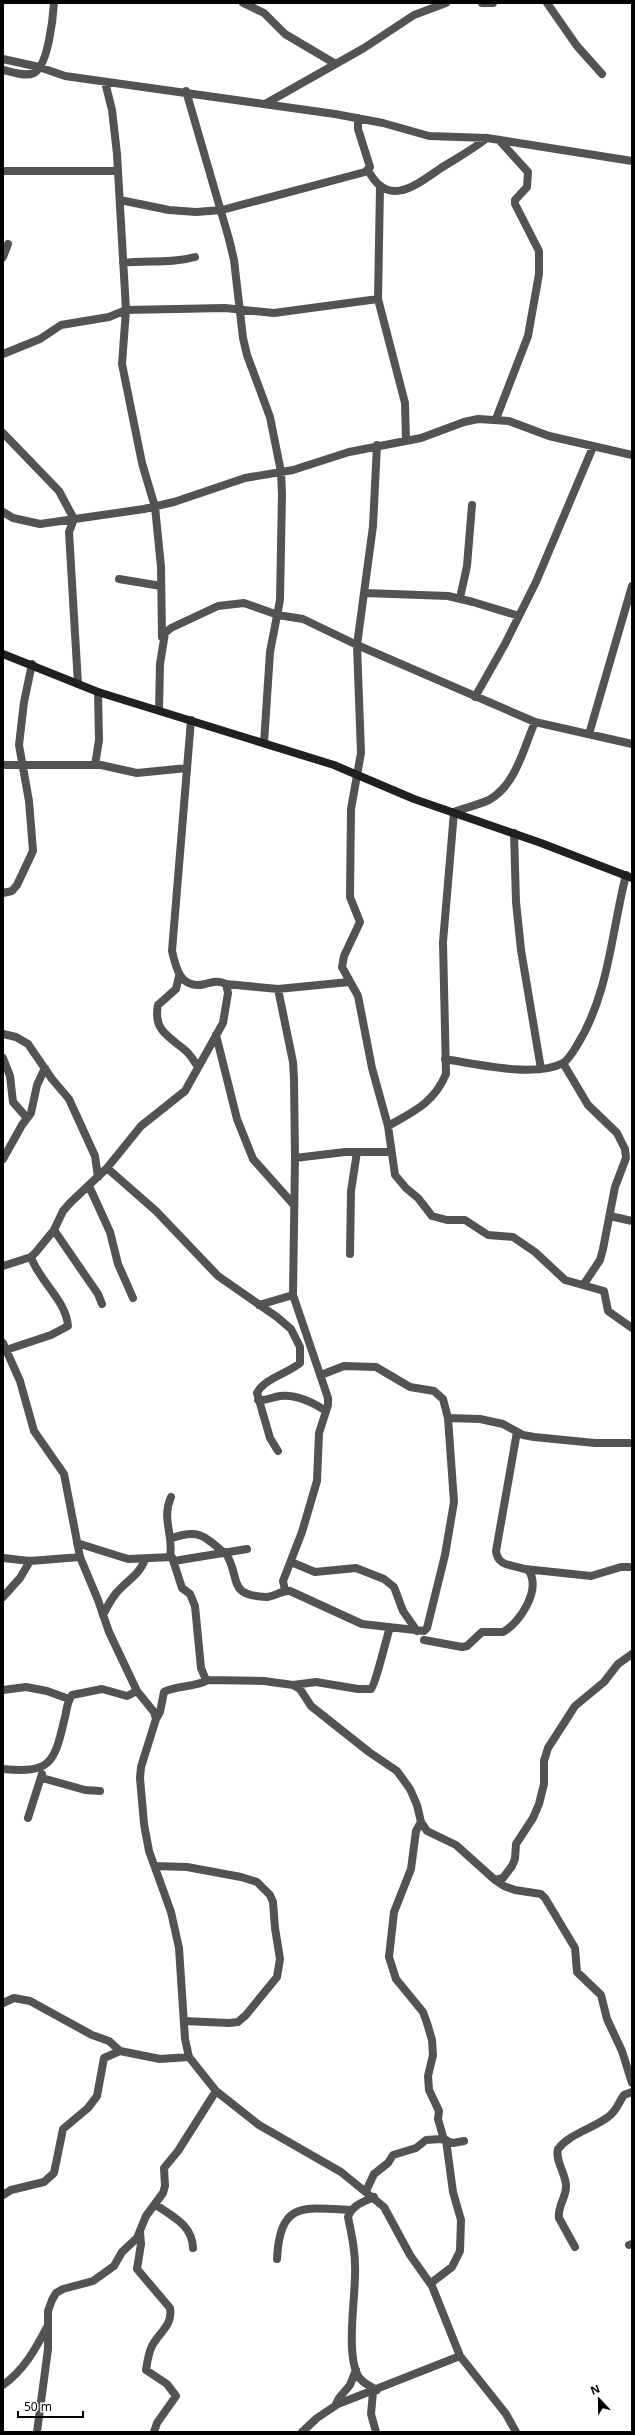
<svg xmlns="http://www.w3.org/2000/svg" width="635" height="2435" font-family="'Noto Sans',sans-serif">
  <rect width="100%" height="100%" fill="#fff"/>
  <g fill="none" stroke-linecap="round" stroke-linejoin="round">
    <!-- street -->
    <path stroke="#535353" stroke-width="8" d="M243 3 264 13 285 34 334 63
      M482 3H493
      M547 3 577 46 602 74
      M3 59 39 67 65 76 335 114 383 123 429 136 487 138 632 161
      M3 70C12 72 25 77 34 73 48 66 53 18 54 3
      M105 82 112 110 117 154 126 310 122 364 142 463 155 507 161 567 162 637
      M186 91 229 239 234 260 243 338 247 355 270 417 281 472 282 494 280 600 270 652 264 743
      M265 104 364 48 414 15 446 3
      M368 170C388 209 416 185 441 168 457 158 472 150 487 138
      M3 171H117
      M380 187 378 299 405 403 406 440
      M120 200 169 210 196 212 222 210 365 172 370 167 358 129V118
      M3 257 8 244
      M123 263C148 260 171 264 195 257
      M3 354 40 339 61 325 109 317 126 310 225 308 274 313 378 299
      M496 419 528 336 539 274V251L515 204V200L527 187 528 172 499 140
      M3 433 59 491 74 519 69 532 78 684
      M377 445 373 526 357 645 361 753 351 809 350 897 360 922 344 956 342 967 358 996 372 1068 388 1126 395 1175 406 1188 418 1198 432 1216 447 1220H465L488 1235 513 1237 535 1252 565 1280 604 1291 608 1311 632 1328
      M3 512 13 518 40 524 144 509 174 502 245 478 293 470 349 452 421 438 464 422 478 419 509 421 549 436 632 455
      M119 579 161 586
      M365 593 448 596 473 602 519 616
      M460 598 467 566 472 505
      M475 697 505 644 536 582 593 447
      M159 710 160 664 165 633 171 628 218 606 244 603 278 615 303 619 357 645 535 722 632 744
      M589 734 632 586
      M3 765H101L137 773 187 768
      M95 765 99 740 98 692
      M514 833 516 902 521 950 541 1069
      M3 893 12 891 17 885 33 851 29 801 19 745 24 702 32 664
      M179 976 176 989 158 1005C153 1030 168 1036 185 1050 190 1054 194 1061 198 1067
      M226 984 278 989 349 982
      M278 989 293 1062 294 1079 295 1158 293 1295 328 1398V1405L319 1433 317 1481 302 1532 283 1581 285 1590
      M3 1034 16 1037 28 1044 52 1079 69 1099 95 1156 98 1177
      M216 1035 237 1119 253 1159 294 1205
      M3 1058 10 1076 13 1102 27 1118
      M445 1059C475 1064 536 1078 563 1063 568 1060 573 1052 576 1047 609 995 611 934 626 875
      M563 1063 588 1105 617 1133 625 1149 626 1158 615 1187 603 1249 600 1260 584 1284
      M388 1126C413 1112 434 1103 446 1074L443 942 454 812C465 808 478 805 489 800 516 785 523 749 535 722
      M295 1158 345 1152H390
      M3 1159 22 1125 31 1113 37 1085 45 1068
      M107 1168 156 1211 218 1276 277 1317 291 1329 300 1347V1363C287 1374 265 1378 257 1393L270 1438 278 1451
      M89 1186 110 1232 118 1264 133 1298
      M610 1216 632 1221
      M54 1230 98 1294 102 1304
      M350 1254 351 1191 357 1152
      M3 1266 31 1257 36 1252 54 1230 63 1211 71 1202 107 1168 141 1126 185 1091 223 1023 228 993 226 984C219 980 212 982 205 984 181 990 176 969 172 951L191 720
      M259 1305 293 1295
      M3 1343 20 1381 34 1431 64 1474 80 1557 98 1600 109 1632 137 1691 154 1712 156 1719 141 1767 140 1778 144 1824 149 1851 171 1912 179 1948 185 2039 189 2057 216 2091 259 2125 341 2172 384 2207 410 2255 432 2286 460 2356 506 2414 516 2432
      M6 1350 51 1335 68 1326C66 1300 39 1281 31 1257
      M258 1400C267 1401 272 1397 280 1396 296 1394 314 1403 326 1411
      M448 1418 480 1419 503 1424 523 1435 534 1437 595 1443H632
      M172 1538C197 1529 204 1535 223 1552
      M77 1543 128 1559 172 1557 182 1588 190 1594 195 1606 201 1668 206 1680 264 1681 293 1685 300 1689 311 1706 369 1752 397 1771 410 1789 417 1805 421 1822 427 1831 456 1845 495 1880 503 1878 512 1866 515 1859 516 1844 533 1818 539 1804 544 1784V1761L548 1748 575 1706 604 1682 618 1664 632 1654
      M225 1552C242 1577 225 1595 266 1597 275 1597 281 1590 290 1591L362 1624 424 1631 427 1628 445 1555 454 1502 448 1418 443 1399 434 1391 410 1387 376 1367 344 1366 321 1375
      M170 1557C174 1534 161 1520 171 1497
      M3 1558 30 1561 80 1557
      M174 1561 247 1549
      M291 1562 315 1572 356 1568 384 1579 394 1587 403 1611 417 1631
      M525 1569 591 1576 621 1567H632
      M3 1597 20 1578 30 1561
      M103 1615C108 1605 113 1595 121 1588 131 1578 139 1574 145 1560
      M424 1640 462 1647 467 1646 482 1632H503C520 1623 541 1590 529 1571 517 1564 498 1569 496 1551L517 1432
      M293 1685 316 1682 358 1689H371C375 1686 387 1636 390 1627
      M3 1690 26 1687 47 1691 69 1699
      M156 1719 160 1712 164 1692C176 1685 194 1688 208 1680
      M3 1769C49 1773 54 1765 64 1721 67 1712 66 1703 72 1695L102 1689 127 1696 137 1691
      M42 1778 85 1790 100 1791
      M28 1818 42 1774
      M421 1822 416 1831 411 1869 394 1912 389 1957 396 1979 423 2012 427 2023 432 2040 433 2055 428 2076 429 2090 439 2111 438 2119 444 2140
      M155 1866 187 1867 241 1877 257 1882 270 1895 273 1902 275 1928 280 1959 277 1977 246 2015 238 2022 229 2023 184 2021
      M495 1880 504 1886 515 1890 541 1894 545 1898 575 1948 577 1972 601 1995 607 2019 622 2051 632 2083
      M3 2003 14 1998 30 2001 92 2035 109 2041 120 2051
      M366 2191 374 2174 388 2163 393 2155 416 2148 426 2140 441 2139 453 2143 464 2141
      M3 2195 11 2190 44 2182 54 2173 63 2129 88 2108 97 2096 104 2058 120 2051 160 2059 189 2057
      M374 2197C363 2202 352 2205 348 2217 352 2236 356 2255 355 2275 355 2300 346 2354 358 2376 362 2383 370 2386 377 2390
      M155 2204C172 2217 192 2224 193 2248
      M140 2232 141 2244 137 2269 170 2308C173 2326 159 2332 152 2346 149 2352 147 2363 146 2370L167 2384 176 2396 157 2423 154 2432
      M629 2245 632 2244
      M575 2247 559 2218C557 2206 567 2197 566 2185 565 2172 555 2161 558 2149 571 2133 592 2129 608 2117 617 2111 618 2103 624 2095L632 2092
      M277 2259C280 2202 302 2207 350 2210
      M431 2283 452 2267 460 2251 461 2220 453 2192 446 2140
      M3 2385C24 2370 35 2350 47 2327
      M373 2392 371 2414 376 2432
      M335 2406 339 2398 350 2385 356 2370
      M37 2432 48 2349V2311L52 2300 56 2293 63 2289 93 2281 114 2266 122 2252 137 2238 146 2216 163 2193 165 2186 164 2168 178 2151 216 2091
      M302 2432 317 2418 338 2404 460 2356"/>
    <!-- secondary -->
    <path stroke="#202020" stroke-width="8" d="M3 654 98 692 334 765 414 799 541 843 632 878"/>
  </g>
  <!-- border -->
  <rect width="635" height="2435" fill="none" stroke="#000000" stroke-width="8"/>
  <!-- north arrow -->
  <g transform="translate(599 2399) rotate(338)" stroke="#ffffff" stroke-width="3" paint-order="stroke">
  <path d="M0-3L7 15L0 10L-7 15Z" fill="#000000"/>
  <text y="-6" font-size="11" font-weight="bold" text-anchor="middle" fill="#000000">N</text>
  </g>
  <!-- scale -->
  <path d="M18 2411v6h65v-6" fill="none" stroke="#000000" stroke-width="2"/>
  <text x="24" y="2411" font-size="12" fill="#000000" stroke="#ffffff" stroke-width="3" paint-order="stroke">50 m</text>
</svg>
